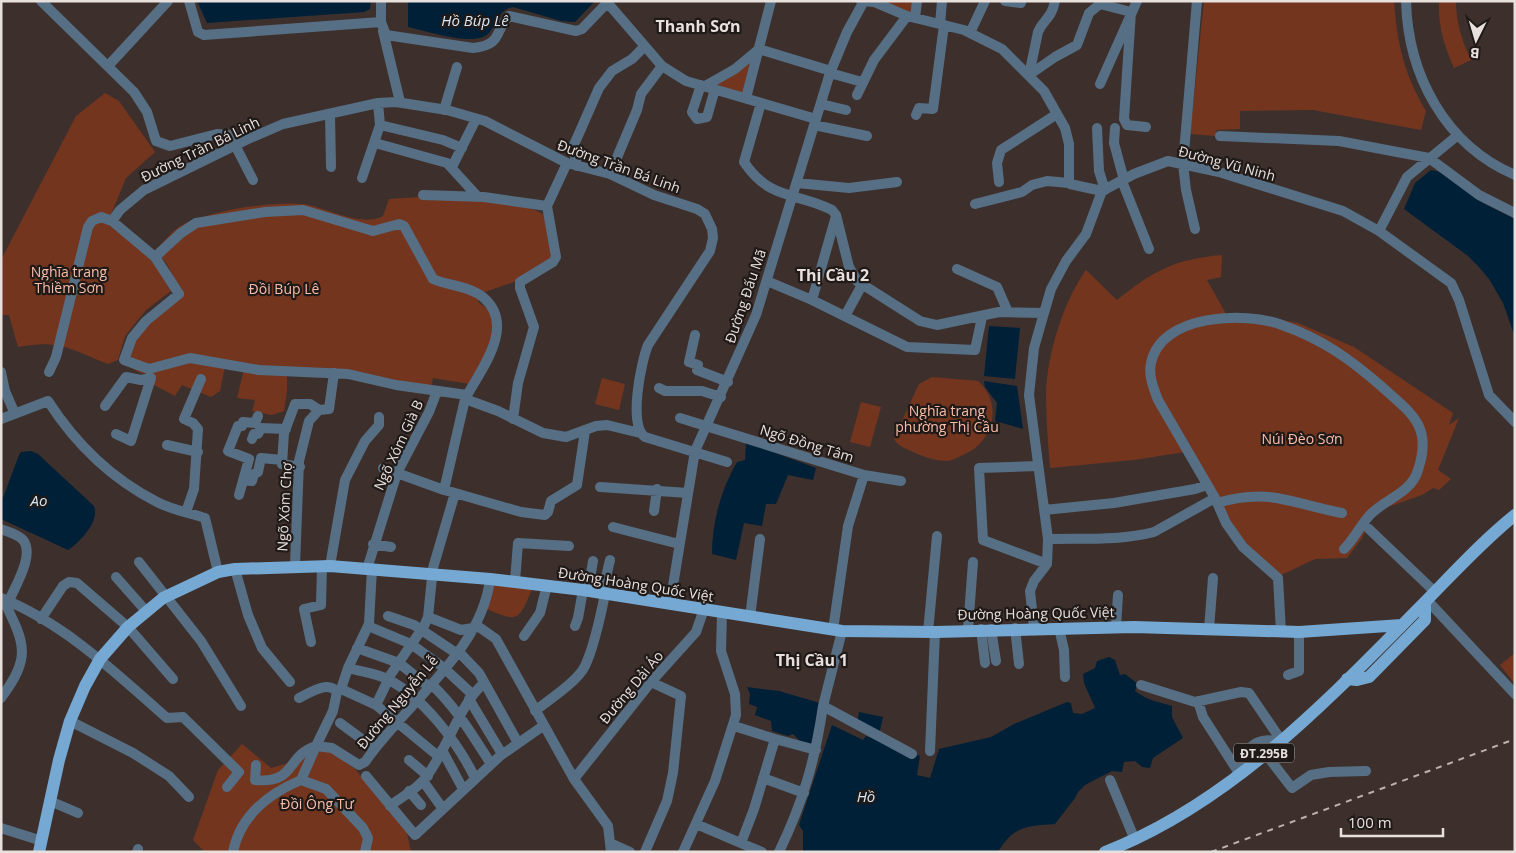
<svg xmlns="http://www.w3.org/2000/svg" width="1516" height="853" font-family="'Open Sans',sans-serif">
  <rect width="100%" height="100%" fill="#3d302c"/>
  <!-- green -->
  <path fill="#74351f" d="M878 1H914L913 16Z
    M1204 1H1394C1397 44 1404 74 1426 111L1421 130 1313 110 1240 111V129L1217 130 1215 136 1190 134Z
    M1439 1H1456C1456 22 1462 41 1471 60L1454 68C1444 46 1438 26 1439 1Z
    M753 58 744 95 717 85Z
    M105 93 119 101 155 152 126 178 107 224 148 253 171 291 146 310 125 336 118 360 108 364C70 349 60 339 18 347L9 315H1V260L76 116Z
    M422 197C451 199 522 199 544 215L551 258 514 282 479 294 478 302 491 311 496 322 476 385 433 378 430 390 349 374 287 373V391L284 411 272 415 252 411 255 400 237 398 245 365 226 361 220 391 211 397 182 385 175 396 154 385 152 375 140 373 120 361 130 336 179 288 167 264 155 251C162 244 170 233 179 227 204 211 280 199 309 205 331 210 362 227 383 216L389 199Z
    M1222 255 1221 277 1207 280 1226 314C1201 317 1181 321 1164 340L1189 322 1205 318 1225 316H1260L1298 323 1354 347 1453 413 1449 425 1459 418 1438 470 1451 479 1439 490 1433 488 1422 495 1385 508 1372 516 1362 538 1347 558 1315 559 1277 577C1255 557 1229 535 1220 505L1166 412 1155 390 1152 364 1156 349C1136 382 1168 423 1185 452L1134 460 1050 468C1048 443 1046 419 1046 394 1047 355 1063 302 1086 270L1117 300C1153 271 1175 259 1222 255Z
    M932 377 978 381C1004 404 993 443 963 455 958 457 953 460 948 461 936 461 923 457 911 451 905 448 896 445 894 438L919 384Z
    M602 378 625 384 619 410 595 404Z
    M861 402 881 407 870 447 850 442Z
    M492 583 532 589C519 620 519 623 487 609Z
    M1515 653V684L1500 665Z
    M242 744 271 768 292 762 315 751 331 752 355 769 377 795 407 833 411 852H205L193 840 218 770Z"/>
  <!-- water -->
  <path fill="#002038" d="M197 1H371L370 9 364 12 207 23Z
    M408 1H595L575 22 561 21 513 7C497 10 498 24 488 34 474 47 426 31 408 27Z
    M1431 170 1440 172 1483 203 1515 219V337L1503 303 1489 279 1478 266 1468 256 1404 209 1415 183Z
    M989 326 1020 328 1015 379 984 376Z
    M984 381 1017 386 1023 429 995 421 997 403 985 387Z
    M746 442 816 468 813 480 788 475 776 504H766L762 526 744 523 736 560 712 554C712 522 721 490 737 462L745 460Z
    M31 451 38 454 94 506C100 521 80 542 68 550L1 519V503L19 455 21 452Z
    M1109 657 1115 660 1120 675 1125 674 1138 684 1135 691C1146 700 1159 702 1172 706V717L1183 738 1153 758 1150 768 1142 767 1135 761 1124 762 1122 772 1112 771 1085 785 1078 792 1075 798 1055 824C1027 826 1013 826 998 852H803V831L799 825 832 725 863 740 866 736 920 756 917 775 930 778 939 749 991 737 1014 724 1067 702 1071 703 1073 713 1082 714 1095 708 1084 683 1083 674 1095 668 1097 661Z
    M747 687 779 691 820 703 815 747 805 746 793 734 788 736 772 731 771 721 755 715 757 707 749 704 750 694Z
    M859 712 883 717 879 735 857 724Z"/>
  <g fill="none" stroke-linecap="round" stroke-linejoin="round">
    <!-- minor -->
    <path stroke="#566f84" stroke-width="10" d="M41 1 134 92 147 112 156 141 170 146 217 134 233 135 238 143
      M189 1 198 32 204 35 381 22
      M381 1V22L386 35 473 48C503 45 494 31 509 16L576 31 582 29 607 3
      M606 1 662 66 686 81 816 119
      M861 1 874 2 907 16 964 30 1002 49 1044 91 1065 128 1069 144V183L1070 184 1102 191 1134 174 1168 161 1219 172 1343 211 1379 231 1451 283 1459 300 1489 395 1515 422
      M1005 1 1021 3V1
      M1406 1C1408 75 1445 145 1515 175
      M1131 12 1124 119 1127 125 1146 127
      M915 18 917 1
      M940 24 942 1
      M383 31 400 102
      M970 33 985 1
      M108 66 168 1
      M830 73 862 82
      M1029 75 1055 57 1077 45 1089 13 1100 4 1131 12
      M1029 75 1038 32C1044 18 1051 20 1055 1
      M1100 84 1137 1
      M701 85 692 112 697 119 707 117 715 89
      M705 86 735 69 759 49 831 71
      M857 95 874 60 907 16
      M746 98 771 1
      M761 103 744 162C770 201 797 192 832 210L836 215 849 267 857 281 920 321 937 325 999 312 1044 313 1051 289 1066 261 1086 234 1102 191
      M821 104 846 110
      M444 110 457 67
      M330 115 331 167
      M916 115 919 108 933 109 944 25
      M380 125 443 140 462 148
      M814 125 867 136
      M1097 128 1099 171 1105 190
      M1115 128 1114 143 1124 180
      M1220 136 1339 141 1429 158 1479 195 1515 213
      M375 143 447 163 478 197
      M235 145 253 180
      M577 166 573 147 599 88 612 71 632 59 644 47
      M452 167 476 119
      M610 174 637 110 641 94 662 66
      M362 178 380 125 378 103
      M1122 181 1149 249
      M999 182 997 163 1001 150 1057 114
      M797 183 849 188 897 182
      M423 195 484 197 547 206
      M975 204 1022 192 1032 185 1047 181 1069 183
      M112 221 120 210 144 190 246 140 283 124 378 103 396 102 447 110 485 121 567 163 610 174 654 195 697 209 705 214 712 229 713 238 710 251 648 345C641 362 628 426 645 437L727 462
      M1195 229 1186 190 1183 164 1197 1
      M1379 231 1407 177 1458 135
      M155 257 181 233 196 223 265 212 303 210 373 231 399 224 404 226 433 279C449 286 470 286 484 298 517 327 479 372 465 399
      M957 269 997 287 1008 312
      M767 281 812 300 907 347 975 350 982 317
      M812 300 836 216
      M845 316 862 285
      M695 335 689 362 698 365 697 370 728 382
      M1 372 5 391 15 414
      M49 372 56 357 88 227 92 221 101 217 112 221 155 257 179 294 146 321 132 338 124 360 149 369 190 358 259 370 348 374 396 385 467 395
      M659 388 665 391H702L721 397
      M105 406 126 377 141 380 151 378 131 441 116 434
      M680 418 864 475 901 481
      M1 419 48 401C75 443 112 479 157 502 172 510 190 513 205 518L218 572
      M513 419 518 383 534 327 520 288V282L553 262 556 257 547 206 567 163
      M252 439 254 434H258L261 428 286 429
      M167 445 198 452
      M1037 466 979 468 983 540 1047 564
      M300 467 282 464 284 433 295 404H310L319 410
      M383 468 444 490
      M243 480 252 481 254 474 258 472 261 458 282 460
      M600 487 688 493
      M455 493 521 512 545 515 548 512 551 501 577 485 585 431
      M239 495 249 459 228 451 238 426H242L243 422 255 423 258 416
      M1217 503C1270 487 1292 504 1342 513
      M1044 510 1114 503 1195 489 1207 485
      M654 511 657 489
      M186 512 194 489 198 429 193 423 184 419 201 379
      M613 527 679 544
      M1 529C8 532 18 534 23 540 35 555 15 586 9 601
      M1369 529 1435 592
      M1048 539C1083 538 1120 541 1154 532L1215 498
      M373 544 391 547
      M139 562 201 641 241 706
      M295 566 299 461 309 421 319 410 329 409 334 373
      M330 566 345 480 365 441 379 425V417
      M235 569 248 615 262 648 290 682
      M367 569 397 473 429 412 437 391
      M116 577 146 611
      M515 581 518 543 569 546
      M588 591 593 561
      M602 594 610 560
      M1 598C65 624 116 673 167 718L183 717 239 772 227 787
      M1427 600 1515 694
      M670 604 695 451 756 315 830 73 847 32 864 1
      M388 616 414 625 456 653
      M428 617 461 630 479 627 496 639 574 779 608 826 611 852
      M750 617 760 539
      M41 619 63 586 69 582 77 583 128 627 173 679
      M369 623 372 569
      M575 626 578 618 583 590
      M1116 627 1118 595
      M1015 628 1019 664
      M1034 628 1030 591 1034 581 1047 564 1048 539 1029 395 1034 348 1044 313
      M1059 628 1064 650 1065 677
      M968 629 973 562
      M981 629 985 663
      M991 629 996 661
      M1209 629 1213 578
      M833 630 848 526 864 475
      M842 631 823 706 912 754
      M928 632 937 536
      M1281 632 1278 578 1243 547 1226 523 1215 498 1158 400C1154 389 1148 376 1151 363 1161 314 1245 311 1282 325 1322 339 1350 359 1381 386 1411 413 1433 426 1418 470 1411 494 1384 499 1369 516 1360 526 1354 539 1344 549
      M524 636 540 613 547 585
      M311 642 304 609 321 605 322 566
      M357 648 399 663 429 687
      M458 651 479 673 518 743
      M348 668C361 672 377 673 389 680 424 698 458 743 475 778
      M1288 675 1299 671V632
      M431 684C456 707 473 736 491 764
      M1141 685 1195 702 1241 692 1249 693 1281 740
      M1 698C32 656 25 644 3 599
      M469 699 502 754
      M1198 701 1203 717 1239 773
      M376 705 391 674 424 626 428 617 433 568 455 493 444 490 465 399 498 411 543 433 566 437 596 426 607 425 640 433
      M535 711C550 699 577 682 585 666 594 647 601 614 605 594
      M70 721 133 753 169 776 189 797
      M340 723 374 748
      M734 726 775 739
      M442 750 463 789
      M930 751 935 632
      M1265 753 1292 788 1311 775 1329 772 1366 771
      M438 756 376 705 341 689 348 668 368 626 411 644 444 668 472 694
      M409 760 428 776
      M256 765 255 780C297 784 285 756 316 746L333 711 337 692C328 680 309 693 299 698
      M1241 771 1242 757C1252 743 1262 737 1278 742
      M366 776 415 835 500 756 543 726
      M763 778 804 793
      M574 779 651 682 696 632 704 609
      M301 780 316 746 332 748 359 765 365 762C404 705 482 651 490 579
      M1110 780 1135 840
      M423 781 443 809
      M409 791 421 805
      M50 801 78 813
      M390 806C401 797 418 789 426 777 448 749 458 706 484 683
      M696 824 762 852
      M1 828 42 841
      M610 843 630 852
      M741 843 754 809 775 739 816 750
      M137 852 138 849
      M233 852C240 816 268 794 301 780L326 789 363 828 368 838 365 852
      M645 852 667 801 673 773 681 696 651 682
      M683 852 715 781 736 715 735 694 721 651 722 612
      M779 852C803 802 815 761 823 706"/>
    <!-- major -->
    <path stroke="#75a9d3" stroke-width="12" d="M1347 679 1357 680 1369 677 1425 620V602
      M39 852 59 760 70 721 85 686 100 659 128 627 163 598 218 572 235 569 330 566 490 579 583 590 842 631 935 632 1134 627 1299 632 1402 625
      M1105 852C1229 804 1325 703 1417 610 1449 578 1479 544 1515 515"/>
    <!-- rail -->
    <path stroke="#bbb1ae" stroke-width="2" stroke-dasharray="6 6" stroke-linecap="butt" d="M1211 852 1515 739"/>
  </g>
  <g text-anchor="middle" dominant-baseline="central" stroke-width="4.5" stroke-linejoin="round" paint-order="stroke">
    <!-- shield labels -->
    <rect fill="#1f1a18" stroke="#aca5a2" stroke-width="1" x="1234" y="743.5" width="60" height="19" rx="4"/>
    <g font-size="12" font-weight="bold" fill="#e8e0dd">
      <text x="1264" y="753">ĐT.295B</text>
    </g>
    <!-- street labels -->
    <g font-size="14" fill="#e8e0dd" stroke="#1f1a18">
      <text transform="translate(200 149) rotate(-26)">Đường Trần Bá Linh</text>
      <text transform="translate(1227 163) rotate(15)">Đường Vũ Ninh</text>
      <text transform="translate(619 166) rotate(20)">Đường Trần Bá Linh</text>
      <text transform="translate(745 296) rotate(-71)">Đường Đấu Mã</text>
      <text transform="translate(807 443) rotate(17)">Ngõ Đồng Tâm</text>
      <text transform="translate(398 445) rotate(-65)">Ngõ Xóm Già B</text>
      <text transform="translate(284 507) rotate(-87)">Ngõ Xóm Chợ</text>
      <text transform="translate(636 584) rotate(9)">Đường Hoàng Quốc Việt</text>
      <text transform="translate(1036 613) rotate(-1)">Đường Hoàng Quốc Việt</text>
      <text transform="translate(631 687) rotate(-50)">Đường Dải Áo</text>
      <text transform="translate(397 702) rotate(-50)">Đường Nguyễn Lễ</text>
    </g>
    <!-- park labels -->
    <g font-size="14" fill="#fabda9" stroke="#1f1a18">
      <text x="69" y="271">Nghĩa trang<tspan x="69" dy="16">Thiềm Sơn</tspan></text>
      <text x="284" y="288">Đồi Búp Lê</text>
      <text x="947" y="410">Nghĩa trang<tspan x="947" dy="16">phường Thị Cầu</tspan></text>
      <text x="1302" y="438">Núi Đèo Sơn</text>
      <text x="317" y="803">Đồi Ông Tư</text>
    </g>
    <!-- water labels -->
    <g font-size="15" font-style="italic" fill="#d6e6f4" stroke="#1f1a18">
      <text x="475" y="20">Hồ Búp Lê</text>
      <text x="39" y="500">Ao</text>
      <text x="866" y="796">Hồ</text>
    </g>
    <!-- quarter labels -->
    <g font-size="16" font-weight="bold" fill="#e8e0dd" stroke="#1f1a18">
      <text x="698" y="26">Thanh Sơn</text>
      <text x="833" y="275">Thị Cầu 2</text>
      <text x="812" y="660">Thị Cầu 1</text>
    </g>
  </g>
  <!-- border -->
  <rect width="1516" height="853" fill="none" stroke="#e8e0dd" stroke-width="5"/>
  <!-- north arrow -->
  <g transform="translate(1476 40) rotate(185)" stroke="#1f1a18" stroke-width="4" paint-order="stroke">
  <path d="M0-4L9 19L0 12L-9 19Z" fill="#e8e0dd"/>
  <text y="-8" font-size="14" font-weight="bold" text-anchor="middle" fill="#e8e0dd">B</text>
  </g>
  <!-- scale -->
  <path d="M1341 828v8h102v-8" fill="none" stroke="#e8e0dd" stroke-width="2.5"/>
  <text x="1348" y="828" font-size="15" fill="#e8e0dd" stroke="#1f1a18" stroke-width="4" paint-order="stroke">100 m</text>
</svg>
